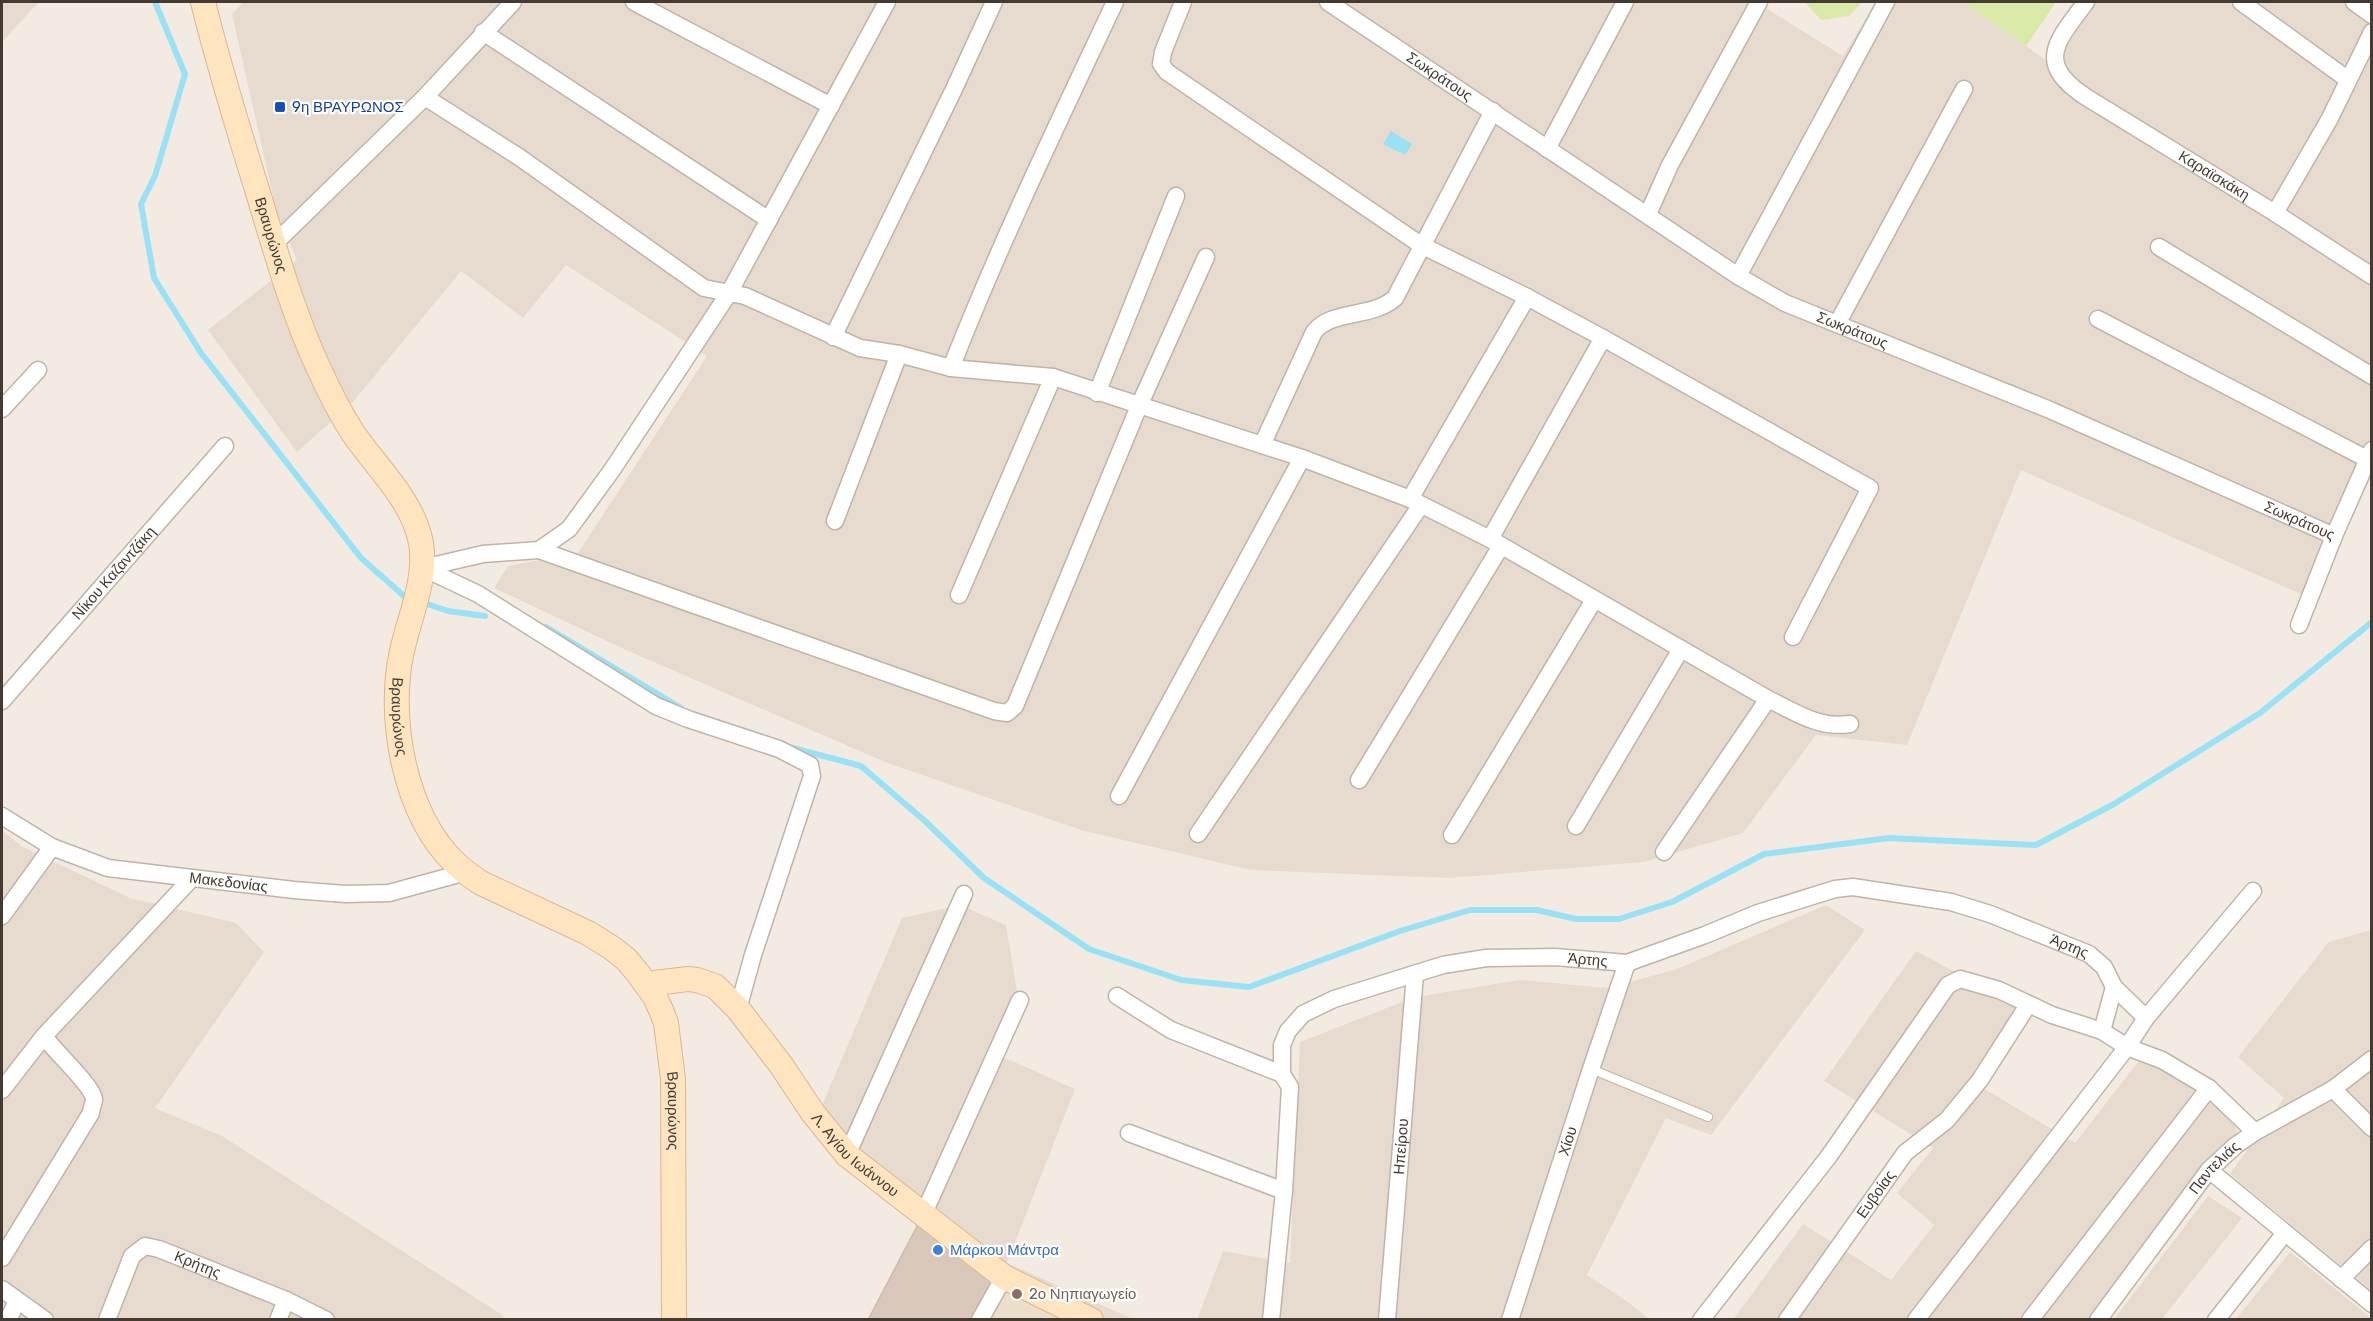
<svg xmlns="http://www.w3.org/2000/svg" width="2373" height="1321" font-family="Rubik,sans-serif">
  <rect width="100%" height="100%" fill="#f3ebe2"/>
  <!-- residential -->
  <path fill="#e7dbd0" d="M2 2H39L2 42Z
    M243 2H1760L1759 4 1843 56 1876 2H1963L2050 63 2096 2H2371V470L2305 596 2021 470 1907 745 1816 735 1743 833 1644 862 1448 878 1251 870 1081 830 885 762 626 650 494 588 508 566 578 553 707 356 566 265 523 318 461 271 353 402 297 452 208 330 297 260 277 214 232 14Z
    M2 830 21 846 130 898 236 923 264 952 155 1108 222 1136 504 1316 503 1319H2Z
    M960 905 1006 925 1018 997 996 1054 1075 1089 1007 1263 1133 1319H868L924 1213 813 1113 823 1103 902 918Z
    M1826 905 1865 930 1711 1135 1666 1118 1587 1275 1628 1302 1649 1319 1197 1320 1223 1251 1290 1263 1300 1042 1415 997 1520 980 1608 988 1677 969Z
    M2371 930V1290L2230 1174 2284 1098 2238 1057 2329 942Z
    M1916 951 2027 1010 1973 1082 2075 1143 2145 1053 2238 1118 2235 1143 2096 1319 1733 1320 1803 1224 1891 1280 1934 1225 1897 1193 1933 1148 1824 1081Z
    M2208 1196 2242 1218 2162 1319H2114Z
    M2290 1252 2371 1318V1319H2236Z"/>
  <!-- education -->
  <path fill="#edddcb" d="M1004 1277 1070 1319 980 1320Z"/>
  <!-- green -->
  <path fill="#d9eaa8" d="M1805 2H1862L1849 16 1821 20Z
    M1963 2H2056L2026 46Z"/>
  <!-- water -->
  <path fill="#99e1f5" d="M1391 131 1412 144 1405 155 1383 144Z"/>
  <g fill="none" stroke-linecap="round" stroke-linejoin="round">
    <!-- stream -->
    <path stroke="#99e1f5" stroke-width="6" d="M155 2 185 74 155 176 141 204 154 278 201 353 361 558 404 596 412 598
      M421 602 448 611 485 616
      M546 627 681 708
      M789 747 861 766 925 821 984 878 1089 949 1181 980 1249 987 1400 931 1470 910H1537L1576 919H1619L1672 902 1764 854 1889 838 2036 845 2114 804 2260 713 2372 622"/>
  </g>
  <!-- building -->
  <path fill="#d8c7ba" stroke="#d0baaa" stroke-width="1.5" d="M924 1213 1004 1277 980 1320H868Z"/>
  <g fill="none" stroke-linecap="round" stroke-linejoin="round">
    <defs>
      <path id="lane" d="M1591 1069 1708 1117"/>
      <g id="street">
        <path d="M634 2 831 106"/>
        <path d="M1183 2 1163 52 1161 64 1167 72 1421 245 1527 297 1603 338 1870 488 1793 637"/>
        <path id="s1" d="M1328 2 1738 276 1785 303 2050 410 2334 536 2372 450"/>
        <path id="s2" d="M2086 2C2057 41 2034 63 2086 97L2275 213 2372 276"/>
        <path d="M2241 2 2347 79"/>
        <path d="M2354 2 2372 15"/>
        <path d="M483 32 769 220"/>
        <path d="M425 97 519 157 704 288 745 296 860 348 899 354 951 368 1053 377 1302 458 1410 499 1490 539 1768 699C1795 712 1819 729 1850 724"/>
        <path d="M1547 149 1625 2"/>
        <path d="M2275 213 2329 120 2372 32"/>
        <path d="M1648 214 1670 165 1759 2"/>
        <path d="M273 245 425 97 513 2"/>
        <path d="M2159 247 2372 376"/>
        <path d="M1738 276 1886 2"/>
        <path d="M2098 319 2367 459"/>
        <path d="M1837 324 1964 89"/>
        <path d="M833 337 954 89 994 2"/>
        <path d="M951 368C1000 243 1058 123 1115 2"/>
        <path d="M1097 393 1176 196"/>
        <path d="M2 409 38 370"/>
        <path d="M1262 445 1314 332C1332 309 1371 319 1395 298L1493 111"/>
        <path d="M1410 499 1527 297"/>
        <path d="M835 521 899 354"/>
        <path d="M1490 539 1603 338"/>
        <path d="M539 550 994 711 1007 713 1015 706 1139 406 1206 257"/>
        <path d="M423 568 483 554 539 550 569 529 612 470 729 293 887 2"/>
        <path d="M423 568 478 594 656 706 688 719 779 749 810 765 812 776 753 955 738 1009"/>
        <path d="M959 595 1053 377"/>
        <path d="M2299 625 2334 536"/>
        <path id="s3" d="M2 701 225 446"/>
        <path d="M1359 780 1501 546"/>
        <path d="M1119 796 1302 458"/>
        <path id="s4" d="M2 816 52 847 108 868 294 890 345 894 389 893 466 872"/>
        <path d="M1576 826 1681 649"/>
        <path d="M1198 834 1421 505"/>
        <path d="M1452 835 1594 600"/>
        <path d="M1664 852 1768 699"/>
        <path d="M2 916 52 847"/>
        <path d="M1117 996 1171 1030 1282 1074"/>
        <path d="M2102 1031 2114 987"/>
        <path d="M2333 1089 2372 1128"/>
        <path d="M2 1090 44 1036 192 878"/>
        <path d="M1129 1133 1284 1191"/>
        <path d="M847 1155 964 894"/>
        <path d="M2209 1170 2372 1304"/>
        <path d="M924 1213 1020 1000"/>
        <path d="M2 1258 91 1113C91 1109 94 1103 94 1099 93 1086 53 1050 44 1036"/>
        <path d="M2341 1279 2372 1248"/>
        <path d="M2 1289 45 1320"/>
        <path d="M8 1320 17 1301"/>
        <path id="s5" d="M107 1320 132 1256 145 1246 159 1249 286 1300 326 1320"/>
        <path d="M278 1320 286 1300"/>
        <path d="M980 1320 1004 1277"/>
        <path id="s6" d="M1271 1320 1284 1191 1290 1087 1282 1074V1045L1288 1031 1303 1014 1334 999 1443 965 1486 958 1555 957 1627 963 1705 935 1758 913 1835 889 1853 887 1951 902 1990 914 2089 954 2104 967 2114 987 2146 1018"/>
        <path id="s7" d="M1387 1320 1415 974"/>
        <path id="s8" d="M1510 1320 1591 1069 1627 963"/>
        <path d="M1701 1320 1829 1156 1948 985 1960 979 1999 990 2052 1015 2102 1031 2127 1047 2162 1060 2209 1088 2255 1132"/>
        <path id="s9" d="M1787 1320 1905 1153 1947 1120 1980 1080 2028 1005"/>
        <path d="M1916 1320 2127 1047 2146 1018 2253 891"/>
        <path d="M2030 1320 2209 1088"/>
        <path id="s10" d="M2098 1320 2209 1170 2235 1146 2255 1132 2333 1089 2372 1059"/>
        <path d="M2216 1320 2285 1233"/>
      </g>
      <g id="secondary">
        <path id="s11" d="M203 2C219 67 239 132 259 196 276 253 294 316 319 369 329 391 340 413 353 433 376 467 413 500 421 543 427 579 410 615 402 651 387 717 404 814 455 863 463 871 472 877 481 883L588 933 612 948 626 959 637 972 655 997 661 1010 666 1023 673 1079 674 1320"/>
        <path id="s12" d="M646 984 688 979 697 980 715 986 738 1009 781 1065 813 1113 847 1155 1004 1277 1091 1320"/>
      </g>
    </defs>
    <!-- lane casing -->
    <use href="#lane" stroke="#c1b3a7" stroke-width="10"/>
    <!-- street casing -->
    <use href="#street" stroke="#c1b3a7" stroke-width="19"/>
    <!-- secondary casing -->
    <use href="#secondary" stroke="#d9b890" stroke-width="26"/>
    <!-- lane -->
    <use href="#lane" stroke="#fff" stroke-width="8"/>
    <!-- street -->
    <use href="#street" stroke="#fff" stroke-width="16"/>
    <!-- secondary -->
    <use href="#secondary" stroke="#ffe4c0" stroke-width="24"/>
  </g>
  <!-- markers -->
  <rect fill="#1a4fb4" stroke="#fff" stroke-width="2" x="274" y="101" width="12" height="12" rx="3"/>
  <circle fill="#3f7fe0" stroke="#fff" stroke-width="2" cx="938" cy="1250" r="6"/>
  <circle fill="#8d6e63" stroke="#fff" stroke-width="2" cx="1017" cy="1294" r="6"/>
  <g text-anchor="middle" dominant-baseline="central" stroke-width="4.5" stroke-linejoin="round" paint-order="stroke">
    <!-- street labels -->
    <g font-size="15" fill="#443a32" stroke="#fff">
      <text stroke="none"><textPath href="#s1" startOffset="134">Σωκράτους</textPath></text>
      <text stroke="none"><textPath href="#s2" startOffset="267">Καραϊσκάκη</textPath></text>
      <text stroke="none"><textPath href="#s11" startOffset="243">Βραυρώνος</textPath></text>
      <text stroke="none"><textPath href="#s1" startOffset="620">Σωκράτους</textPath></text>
      <text stroke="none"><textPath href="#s1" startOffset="1106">Σωκράτους</textPath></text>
      <text stroke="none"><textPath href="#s3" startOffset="170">Νίκου Καζαντζάκη</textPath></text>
      <text stroke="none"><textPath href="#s11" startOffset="765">Βραυρώνος</textPath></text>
      <text stroke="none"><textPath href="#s4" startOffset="240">Μακεδονίας</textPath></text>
      <text stroke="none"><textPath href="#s6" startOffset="1114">Άρτης</textPath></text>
      <text stroke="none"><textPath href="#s6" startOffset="610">Άρτης</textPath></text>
      <text stroke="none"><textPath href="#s11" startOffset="1287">Βραυρώνος</textPath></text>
      <text stroke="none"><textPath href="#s8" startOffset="188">Χίου</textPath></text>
      <text stroke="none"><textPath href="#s7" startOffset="174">Ηπείρου</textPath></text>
      <text stroke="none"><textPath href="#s12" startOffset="291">Λ. Αγίου Ιωάννου</textPath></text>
      <text stroke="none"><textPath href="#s10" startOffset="192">Παντελιάς</textPath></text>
      <text stroke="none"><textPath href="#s9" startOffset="154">Ευβοίας</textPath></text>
      <text stroke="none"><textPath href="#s5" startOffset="141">Κρήτης</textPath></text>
    </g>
    <!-- transit labels -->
    <g font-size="15" fill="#164399" stroke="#fff" text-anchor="start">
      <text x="292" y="107">9η ΒΡΑΥΡΩΝΟΣ</text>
    </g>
    <!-- shop labels -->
    <g font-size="15" fill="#366cbe" stroke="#fff" text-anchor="start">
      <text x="950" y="1250">Μάρκου Μάντρα</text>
    </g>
    <!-- education labels -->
    <g font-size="15" fill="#785e54" stroke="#fff" text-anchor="start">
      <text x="1029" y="1294">2ο Νηπιαγωγείο</text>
    </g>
  </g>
  <!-- border -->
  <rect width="2373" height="1321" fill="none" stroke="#443a32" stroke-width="6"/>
</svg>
